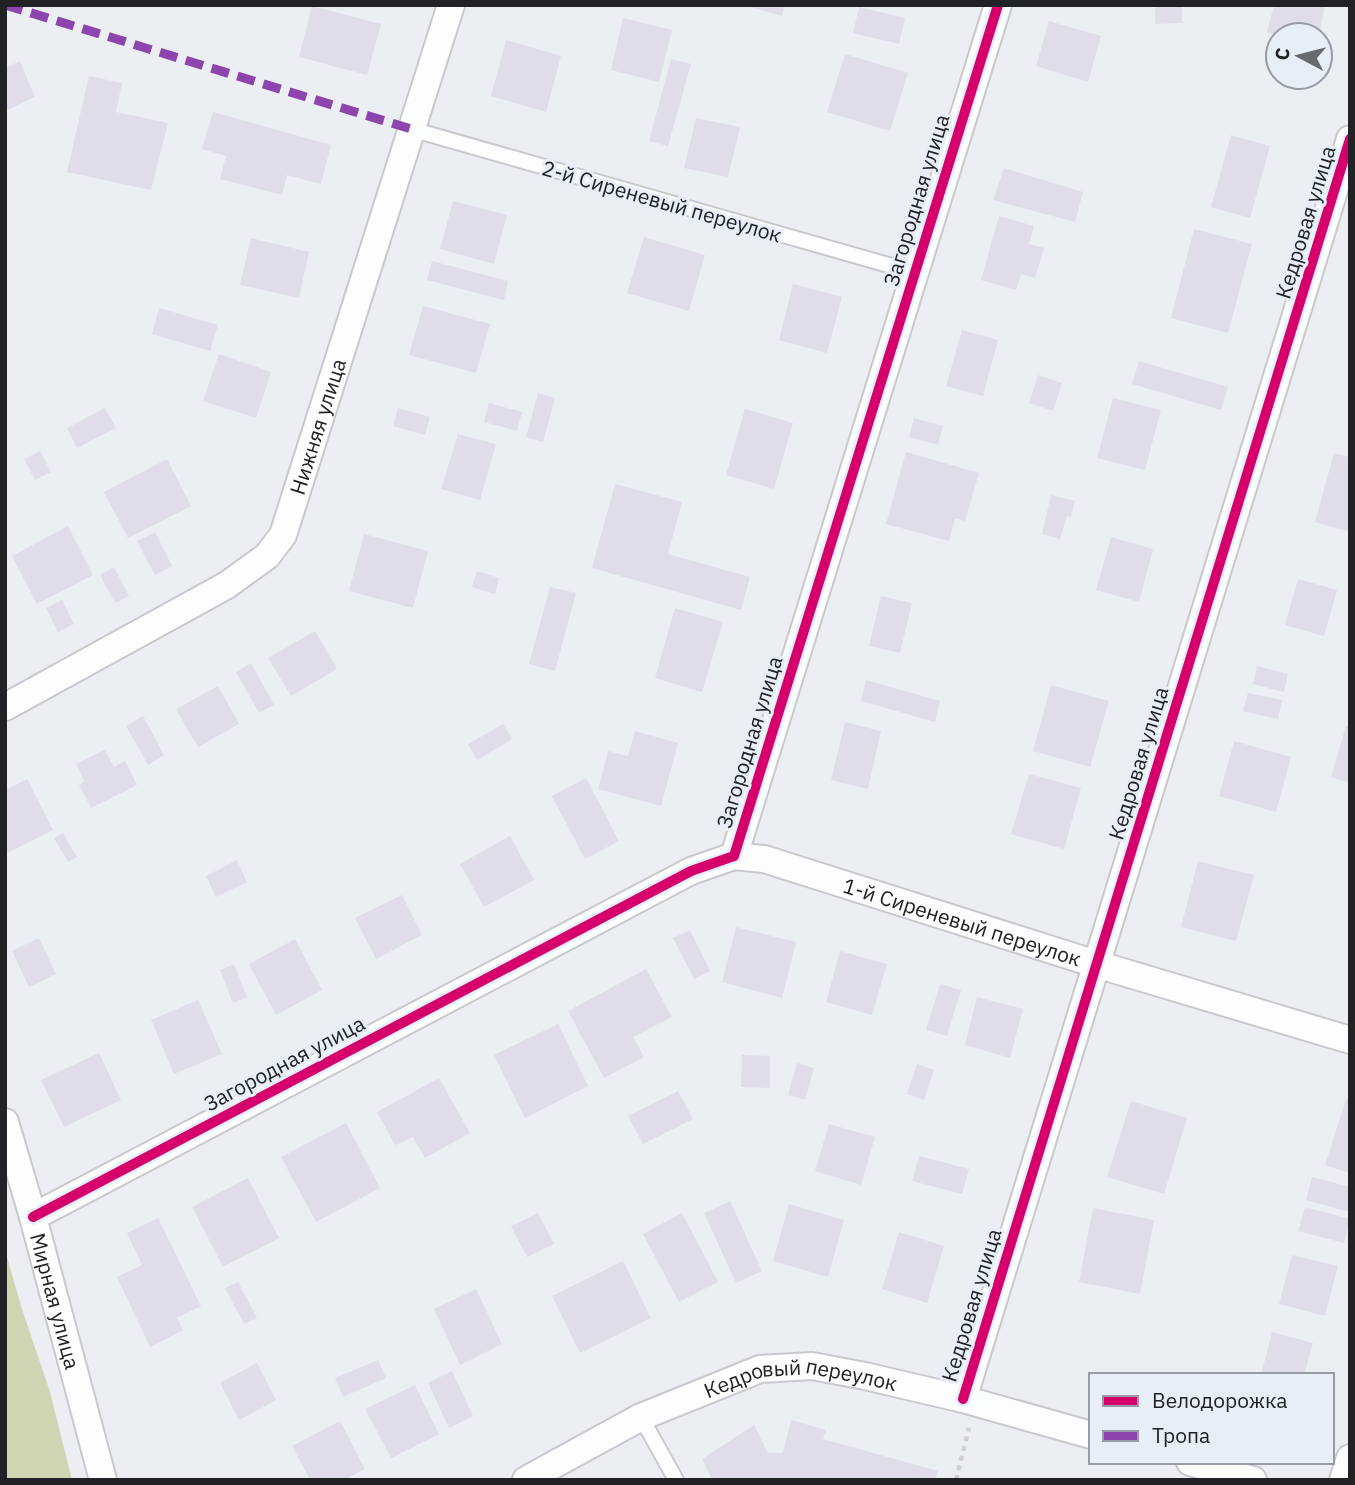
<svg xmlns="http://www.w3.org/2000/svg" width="1355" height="1485" font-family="'IBM Plex Sans',sans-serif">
  <rect width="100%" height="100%" fill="#ebeff4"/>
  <!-- forest -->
  <path fill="#ced5b3" d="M5 1250 21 1306 50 1392 72 1480H5Z"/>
  <!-- building -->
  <path fill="#e0dcea" d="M743 5H785L782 16Z
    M1155 5H1182V23L1155 24Z
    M1274 5H1325L1319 35H1279L1267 32Z
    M312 6 381 24 367 75 299 57Z
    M859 7 905 18 899 44 853 33Z
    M623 18 672 30 659 82 611 70Z
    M1049 21 1101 36 1088 82 1036 66Z
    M506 40 561 56 546 112 491 96Z
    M845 54 908 73 890 131 827 112Z
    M671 59 691 64 668 146 649 141Z
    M20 61 35 97 5 111V68Z
    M89 76 122 83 116 112 168 123 151 190 67 172Z
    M213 112 331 145 321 184 287 175 282 195 220 179 226 156 202 149Z
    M696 118 740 127 728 177 684 168Z
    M1231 135 1270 146 1250 218 1211 207Z
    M1004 168 1083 192 1075 222 993 200Z
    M453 201 507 215 494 264 440 249Z
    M999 216 1034 226 1029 244 1044 248 1035 278 1021 274 1016 290 981 280Z
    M1194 229 1252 244 1228 333 1171 318Z
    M644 237 705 255 689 311 627 293Z
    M251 238 309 252 299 298 240 285Z
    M432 261 508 281 504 300 427 280Z
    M793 284 842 297 827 353 779 340Z
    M423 306 490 324 476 373 409 355Z
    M159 308 218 325 210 351 152 334Z
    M962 330 998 340 983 396 946 386Z
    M219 354 271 372 256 418 203 401Z
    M1139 361 1228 387 1221 410 1132 384Z
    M1038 375 1062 383 1053 411 1029 403Z
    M538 393 555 398 543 442 526 437Z
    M1113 398 1161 410 1145 470 1097 458Z
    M489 403 522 412 517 431 484 422Z
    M105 408 116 428 77 448 67 428Z
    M398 408 430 417 425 435 393 426Z
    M745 409 793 423 774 489 726 475Z
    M914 418 943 426 938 445 909 437Z
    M458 434 496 444 480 500 441 489Z
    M40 451 51 472 35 480 24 459Z
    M906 452 979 473 965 521 955 518 949 541 886 524Z
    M1334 453 1350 457V532L1315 522Z
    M167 459 191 506 128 538 104 492Z
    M615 484 682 502 668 554 750 577 741 610 592 568Z
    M1051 495 1075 501 1071 517 1067 516 1060 539 1042 534Z
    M68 526 93 575 37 604 12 556Z
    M155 532 172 566 155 575 137 541Z
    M364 534 428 551 413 608 349 591Z
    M1111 537 1153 549 1139 602 1096 590Z
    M114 567 129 596 115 603 100 575Z
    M477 571 499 578 495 594 472 587Z
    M1298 579 1337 590 1324 636 1285 625Z
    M550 587 576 593 555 671 529 664Z
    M881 596 912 603 900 653 869 646Z
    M62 600 74 624 58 632 46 608Z
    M675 608 723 622 702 692 655 678Z
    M315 631 337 669 291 696 268 658Z
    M251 663 274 705 259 713 236 672Z
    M1257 666 1288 674 1284 692 1253 684Z
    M866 680 940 701 935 722 861 701Z
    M1051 685 1109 701 1090 767 1033 751Z
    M218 686 239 724 198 747 176 709Z
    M1248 693 1282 700 1278 719 1243 711Z
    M143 716 164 755 148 765 126 726Z
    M845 722 881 731 868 789 831 780Z
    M503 724 512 739 477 760 468 744Z
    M1346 726 1350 727V783L1331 777Z
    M635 731 678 743 661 806 598 789 608 751 628 756Z
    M1234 741 1291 757 1276 812 1219 796Z
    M105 750 114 767 125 761 137 785 91 808 79 785 84 781 76 764Z
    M1029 774 1081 788 1064 849 1011 834Z
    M586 778 619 841 585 859 552 796Z
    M27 779 53 830 5 854V790Z
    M63 833 77 857 68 862 54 838Z
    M510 836 534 880 484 907 460 864Z
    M237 860 247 882 216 897 206 876Z
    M1198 861 1254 875 1236 941 1181 927Z
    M402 895 422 935 376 959 355 918Z
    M736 927 796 942 782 998 722 982Z
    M690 930 710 971 694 979 673 938Z
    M39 938 56 974 29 987 12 951Z
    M295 939 322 990 276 1015 249 964Z
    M840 951 887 964 872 1015 826 1002Z
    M234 964 247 997 233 1003 220 970Z
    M646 969 672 1017 633 1037 644 1057 604 1078 568 1011Z
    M940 984 961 990 947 1036 926 1030Z
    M977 997 1023 1009 1010 1058 965 1045Z
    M198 1000 222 1054 174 1074 151 1020Z
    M558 1024 588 1086 525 1118 494 1055Z
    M99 1053 121 1100 64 1127 41 1080Z
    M742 1055 770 1056V1088L741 1087Z
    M797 1063 814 1068 805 1100 788 1095Z
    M917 1064 934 1070 924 1100 907 1094Z
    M439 1078 470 1133 425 1158 413 1137 395 1145 377 1112Z
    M678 1091 693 1119 643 1144 628 1116Z
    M1346 1099 1350 1100V1173L1325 1165Z
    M1131 1101 1187 1118 1164 1194 1107 1177Z
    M346 1123 380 1188 316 1222 281 1157Z
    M829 1124 875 1137 861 1185 815 1171Z
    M919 1156 969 1169 962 1194 912 1181Z
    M1312 1177 1350 1187V1212L1306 1200Z
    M248 1178 279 1238 223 1267 192 1207Z
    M730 1201 762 1271 736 1283 704 1213Z
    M789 1204 844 1220 828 1277 773 1261Z
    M1305 1207 1350 1219 1344 1243 1298 1231Z
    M1093 1208 1154 1220 1140 1294 1079 1282Z
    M538 1213 554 1244 527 1257 511 1226Z
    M682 1213 718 1282 679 1302 643 1234Z
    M158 1218 201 1306 177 1318 183 1330 150 1347 117 1277 142 1265 127 1233Z
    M899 1232 944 1246 927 1303 882 1289Z
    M1292 1255 1338 1266 1325 1316 1279 1304Z
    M623 1261 651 1318 580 1353 552 1296Z
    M238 1282 257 1318 244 1324 225 1288Z
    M476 1289 502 1344 460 1365 434 1309Z
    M1272 1332 1313 1343 1304 1375H1261Z
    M378 1360 386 1378 343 1397 335 1378Z
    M257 1363 276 1400 239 1420 220 1383Z
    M452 1371 473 1416 449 1428 428 1383Z
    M415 1385 439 1434 391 1458 365 1409Z
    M791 1420 826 1430 823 1439 938 1471 935 1480H712L702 1459 754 1425 768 1453H783Z
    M340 1421 365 1469 344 1480H310L292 1446Z"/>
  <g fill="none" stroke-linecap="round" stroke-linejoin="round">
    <defs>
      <path id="service" d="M411 129 913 272
        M641 1417 676 1480"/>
      <g id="minor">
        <path id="s1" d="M5 707 227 585 267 556 283 535 451 5"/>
        <path id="s2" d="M734 856 764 859 1096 964 1350 1040"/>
        <path id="s3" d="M5 1122 33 1217 103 1480"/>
        <path d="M33 1217 691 871 734 856 998 5"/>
        <path d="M963 1399 1350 139"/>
        <path d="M1190 1462 1253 1480"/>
        <path id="s4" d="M526 1480 641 1417 760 1369 812 1366 865 1376 963 1399 1091 1435"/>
        <path d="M1343 1480 1350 1458"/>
      </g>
    </defs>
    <!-- service casing -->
    <use href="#service" stroke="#c7c9cd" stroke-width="18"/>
    <!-- minor casing -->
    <use href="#minor" stroke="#c7c9cd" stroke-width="30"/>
    <!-- path -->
    <path stroke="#cfd0d1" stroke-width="4.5" stroke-dasharray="5 5" stroke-linecap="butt" d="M956 1480 969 1428"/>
    <!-- service -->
    <use href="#service" stroke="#fcfdfd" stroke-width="14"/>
    <!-- minor -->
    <use href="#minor" stroke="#fcfdfd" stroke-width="26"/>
    <!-- quiet -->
    <path stroke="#8e44ad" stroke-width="9" stroke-dasharray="18 9" stroke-linecap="butt" d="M5 5 411 129"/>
    <defs>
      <path id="cycleway" d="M33 1217 691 871 734 856 998 5
        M963 1399 1350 139"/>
    </defs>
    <!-- cycleway casing -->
    <use href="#cycleway" stroke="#e7eef8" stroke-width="15"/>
    <!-- cycleway -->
    <use href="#cycleway" stroke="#d6006c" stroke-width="10"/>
  </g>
  <g text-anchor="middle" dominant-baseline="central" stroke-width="6" stroke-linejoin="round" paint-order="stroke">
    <!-- street labels -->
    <g font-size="21" fill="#202226" stroke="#e7eef8">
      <text transform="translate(916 200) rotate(-73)">Загородная улица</text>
      <text transform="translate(662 201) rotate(16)">2-й Сиреневый переулок</text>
      <text transform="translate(1305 222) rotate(-73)">Кедровая улица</text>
      <text stroke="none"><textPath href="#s1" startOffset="443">Нижняя улица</textPath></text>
      <text transform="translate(749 742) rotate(-73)">Загородная улица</text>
      <text transform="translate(1138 763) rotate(-73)">Кедровая улица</text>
      <text stroke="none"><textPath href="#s2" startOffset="238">1-й Сиреневый переулок</textPath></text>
      <text transform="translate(284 1063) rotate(-28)">Загородная улица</text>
      <text stroke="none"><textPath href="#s3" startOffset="186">Мирная улица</textPath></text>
      <text transform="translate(971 1305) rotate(-73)">Кедровая улица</text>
      <text stroke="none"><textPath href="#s4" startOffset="299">Кедровый переулок</textPath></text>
    </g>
  </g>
  <!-- border -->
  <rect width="1355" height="1485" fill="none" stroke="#202226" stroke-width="14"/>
  <!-- legend -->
  <rect x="1089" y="1373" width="245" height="91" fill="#e7eef8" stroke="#979ca4" stroke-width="2"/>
  <rect x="1103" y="1396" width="35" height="10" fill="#d6006c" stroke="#979ca4" stroke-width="2"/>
  <text x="1152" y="1408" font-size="21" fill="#202226">Велодорожка</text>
  <rect x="1103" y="1431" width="35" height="10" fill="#8e44ad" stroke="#979ca4" stroke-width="2"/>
  <text x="1152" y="1443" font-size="21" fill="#202226">Тропа</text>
  <!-- north arrow -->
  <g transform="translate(1299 56) rotate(277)"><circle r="33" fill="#e7eef8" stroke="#979ca4" stroke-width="2"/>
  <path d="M0-5L12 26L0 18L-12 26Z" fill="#676a6e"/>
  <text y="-10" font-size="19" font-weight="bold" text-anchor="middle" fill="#202226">С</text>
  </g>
</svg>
